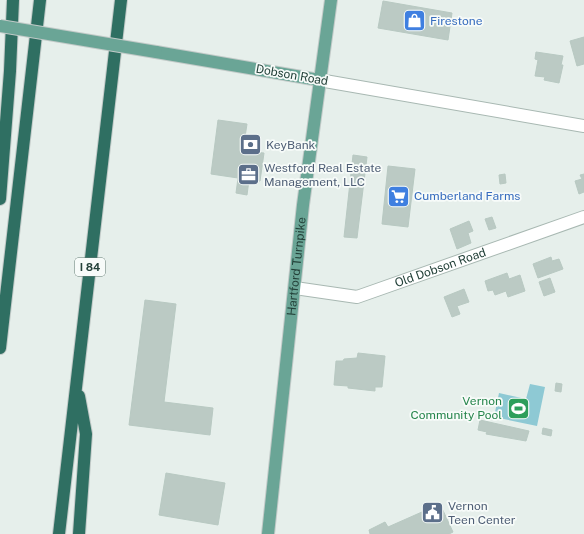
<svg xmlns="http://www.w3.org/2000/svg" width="584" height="534" font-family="'Public Sans',sans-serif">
  <rect width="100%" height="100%" fill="#e6efeb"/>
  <!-- water -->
  <path fill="#8ec9d4" d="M530 384 545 387 537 426 494 417 499 393 526 399Z"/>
  <!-- building -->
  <path fill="#bbcac4" stroke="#b8c9c2" d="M383 1 452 13 448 40 378 28Z
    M584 37V64L577 66 570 41Z
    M536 52 563 56 561 65H563L559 83 544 80 545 77 535 76 538 60 535 59Z
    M218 120 247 124 245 137 256 139 254 152 264 153 260 181 249 180 247 195 236 193 238 178 211 174Z
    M353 155 367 157 357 238 344 237Z
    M388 166 415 169 408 227 382 224Z
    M505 174 506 183 500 184 499 175Z
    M584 174V192L579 194 575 181 582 179 580 175Z
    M492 217 496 228 489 230 485 219Z
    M469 221 473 231 468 233 471 243 457 249 450 229Z
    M551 257 552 261 559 259 563 269 538 278 533 264Z
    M507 273 509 279 520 275 525 291 508 297 506 291 495 295 493 290 488 291 485 281Z
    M550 278 555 292 544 296 539 282Z
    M464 289 469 302 457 306 460 314 452 317 444 297Z
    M145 300 176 304 164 402 213 408 210 435 129 425Z
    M358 353 385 356 382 387H375V391L348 388V386L334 385 336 361H343L344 359 357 358Z
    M556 383 562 384 561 392 555 391Z
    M480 420 529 431 526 441 486 434 487 432 478 430Z
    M543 428 552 430 551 436 542 434Z
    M166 473 225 483 218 525 159 515Z
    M440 504 453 532 449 534H370L369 530 385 522 388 527Z"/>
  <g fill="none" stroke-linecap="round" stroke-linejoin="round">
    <defs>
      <g id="minor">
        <path d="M319 80 584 126"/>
        <path id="s1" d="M295 288 357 297 584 217"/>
      </g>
      <g id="major">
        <path d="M156 52 319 80"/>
        <path id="s2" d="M268 534 303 205 331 0"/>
      </g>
      <path id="highway" d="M0 199 10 71 13 0
        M0 348 40 0
        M79 396 86 434 79 534
        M59 534 121 0"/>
    </defs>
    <!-- minor casing -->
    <use href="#minor" stroke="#a8b8b2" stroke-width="14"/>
    <!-- major casing -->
    <use href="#major" stroke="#c2cac8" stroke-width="14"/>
    <!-- highway casing -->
    <use href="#highway" stroke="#c2cac8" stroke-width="14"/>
    <!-- minor -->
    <use href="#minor" stroke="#fff" stroke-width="12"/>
    <!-- major -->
    <use href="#major" stroke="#6aa596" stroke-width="12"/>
    <!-- highway -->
    <use href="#highway" stroke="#2f6f62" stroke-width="12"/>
    <defs>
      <path id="major-bridge" d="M0 26 156 52"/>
    </defs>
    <!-- major-bridge casing -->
    <use href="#major-bridge" stroke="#c2cac8" stroke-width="14" stroke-linecap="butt"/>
    <!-- major-bridge -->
    <use href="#major-bridge" stroke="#6aa596" stroke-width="12"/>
  </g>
  <!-- icons -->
  <defs>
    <symbol id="shop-square" viewBox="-11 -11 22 22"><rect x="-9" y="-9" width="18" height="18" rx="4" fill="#3f7fe0" stroke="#f7fbf9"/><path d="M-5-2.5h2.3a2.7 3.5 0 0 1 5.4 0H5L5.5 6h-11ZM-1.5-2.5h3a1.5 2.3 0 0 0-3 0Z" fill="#fff"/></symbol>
    <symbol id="bank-square" viewBox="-11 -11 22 22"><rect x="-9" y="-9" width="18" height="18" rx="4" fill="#5c6f8a" stroke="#f7fbf9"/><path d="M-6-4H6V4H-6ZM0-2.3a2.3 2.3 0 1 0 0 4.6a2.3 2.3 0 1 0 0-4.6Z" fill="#fff"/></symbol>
    <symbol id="office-square" viewBox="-11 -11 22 22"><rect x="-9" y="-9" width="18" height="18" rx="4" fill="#5c6f8a" stroke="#f7fbf9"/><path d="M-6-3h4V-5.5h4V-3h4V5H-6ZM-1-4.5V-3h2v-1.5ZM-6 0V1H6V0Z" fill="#fff"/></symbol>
    <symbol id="supermarket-square" viewBox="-11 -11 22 22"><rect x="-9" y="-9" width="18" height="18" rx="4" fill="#3f7fe0" stroke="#f7fbf9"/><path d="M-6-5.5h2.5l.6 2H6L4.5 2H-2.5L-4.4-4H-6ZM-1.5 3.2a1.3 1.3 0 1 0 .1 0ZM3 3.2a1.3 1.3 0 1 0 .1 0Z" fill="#fff"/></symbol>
    <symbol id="stadium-square" viewBox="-11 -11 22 22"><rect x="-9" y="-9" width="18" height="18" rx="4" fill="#2e9e5b" stroke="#f7fbf9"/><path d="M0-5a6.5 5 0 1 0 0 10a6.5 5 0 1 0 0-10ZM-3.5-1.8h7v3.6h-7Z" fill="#fff"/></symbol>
    <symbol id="civic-square" viewBox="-11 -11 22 22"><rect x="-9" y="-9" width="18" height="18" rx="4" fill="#5c6f8a" stroke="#f7fbf9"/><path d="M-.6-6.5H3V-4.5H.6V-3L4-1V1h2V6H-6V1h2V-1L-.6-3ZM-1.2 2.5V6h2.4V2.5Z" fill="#fff"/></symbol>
  </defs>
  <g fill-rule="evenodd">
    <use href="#shop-square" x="402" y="8" width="25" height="25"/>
    <use href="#bank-square" x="238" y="132" width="25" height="25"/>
    <use href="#office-square" x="236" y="162" width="25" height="25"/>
    <use href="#supermarket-square" x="386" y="184" width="25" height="25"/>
    <use href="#stadium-square" x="506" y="396" width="25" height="25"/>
    <use href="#civic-square" x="420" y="500" width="25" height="25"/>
  </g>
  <g text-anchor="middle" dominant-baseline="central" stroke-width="3.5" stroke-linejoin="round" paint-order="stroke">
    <!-- shield labels -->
    <rect fill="#f7fbf9" stroke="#637a73" stroke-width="1" x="75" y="258" width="30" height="18" rx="3"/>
    <g font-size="11" font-weight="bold" fill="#24423a">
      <text x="90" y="267">I 84</text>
    </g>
    <!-- shop labels -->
    <g font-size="12" fill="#366cbe" stroke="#f7fbf9" text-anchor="start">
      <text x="430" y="21">Firestone</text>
      <text x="414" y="196">Cumberland Farms</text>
    </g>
    <!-- street labels -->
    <g font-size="12" fill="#24423a" stroke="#f7fbf9">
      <text transform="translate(292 75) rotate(10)">Dobson Road</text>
      <text stroke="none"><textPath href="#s2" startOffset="269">Hartford Turnpike</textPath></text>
      <text stroke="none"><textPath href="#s1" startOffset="151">Old Dobson Road</textPath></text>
    </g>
    <!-- service labels -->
    <g font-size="12" fill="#4e5e75" stroke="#f7fbf9" text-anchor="start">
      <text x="266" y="145">KeyBank</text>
      <text x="264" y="168">Westford Real Estate<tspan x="264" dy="14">Management, LLC</tspan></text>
      <text x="448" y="506">Vernon<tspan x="448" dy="14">Teen Center</tspan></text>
    </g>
    <!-- leisure labels -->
    <g font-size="12" fill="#27864d" stroke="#f7fbf9" text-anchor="end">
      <text x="502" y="401">Vernon<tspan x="502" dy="14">Community Pool</tspan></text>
    </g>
  </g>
</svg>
